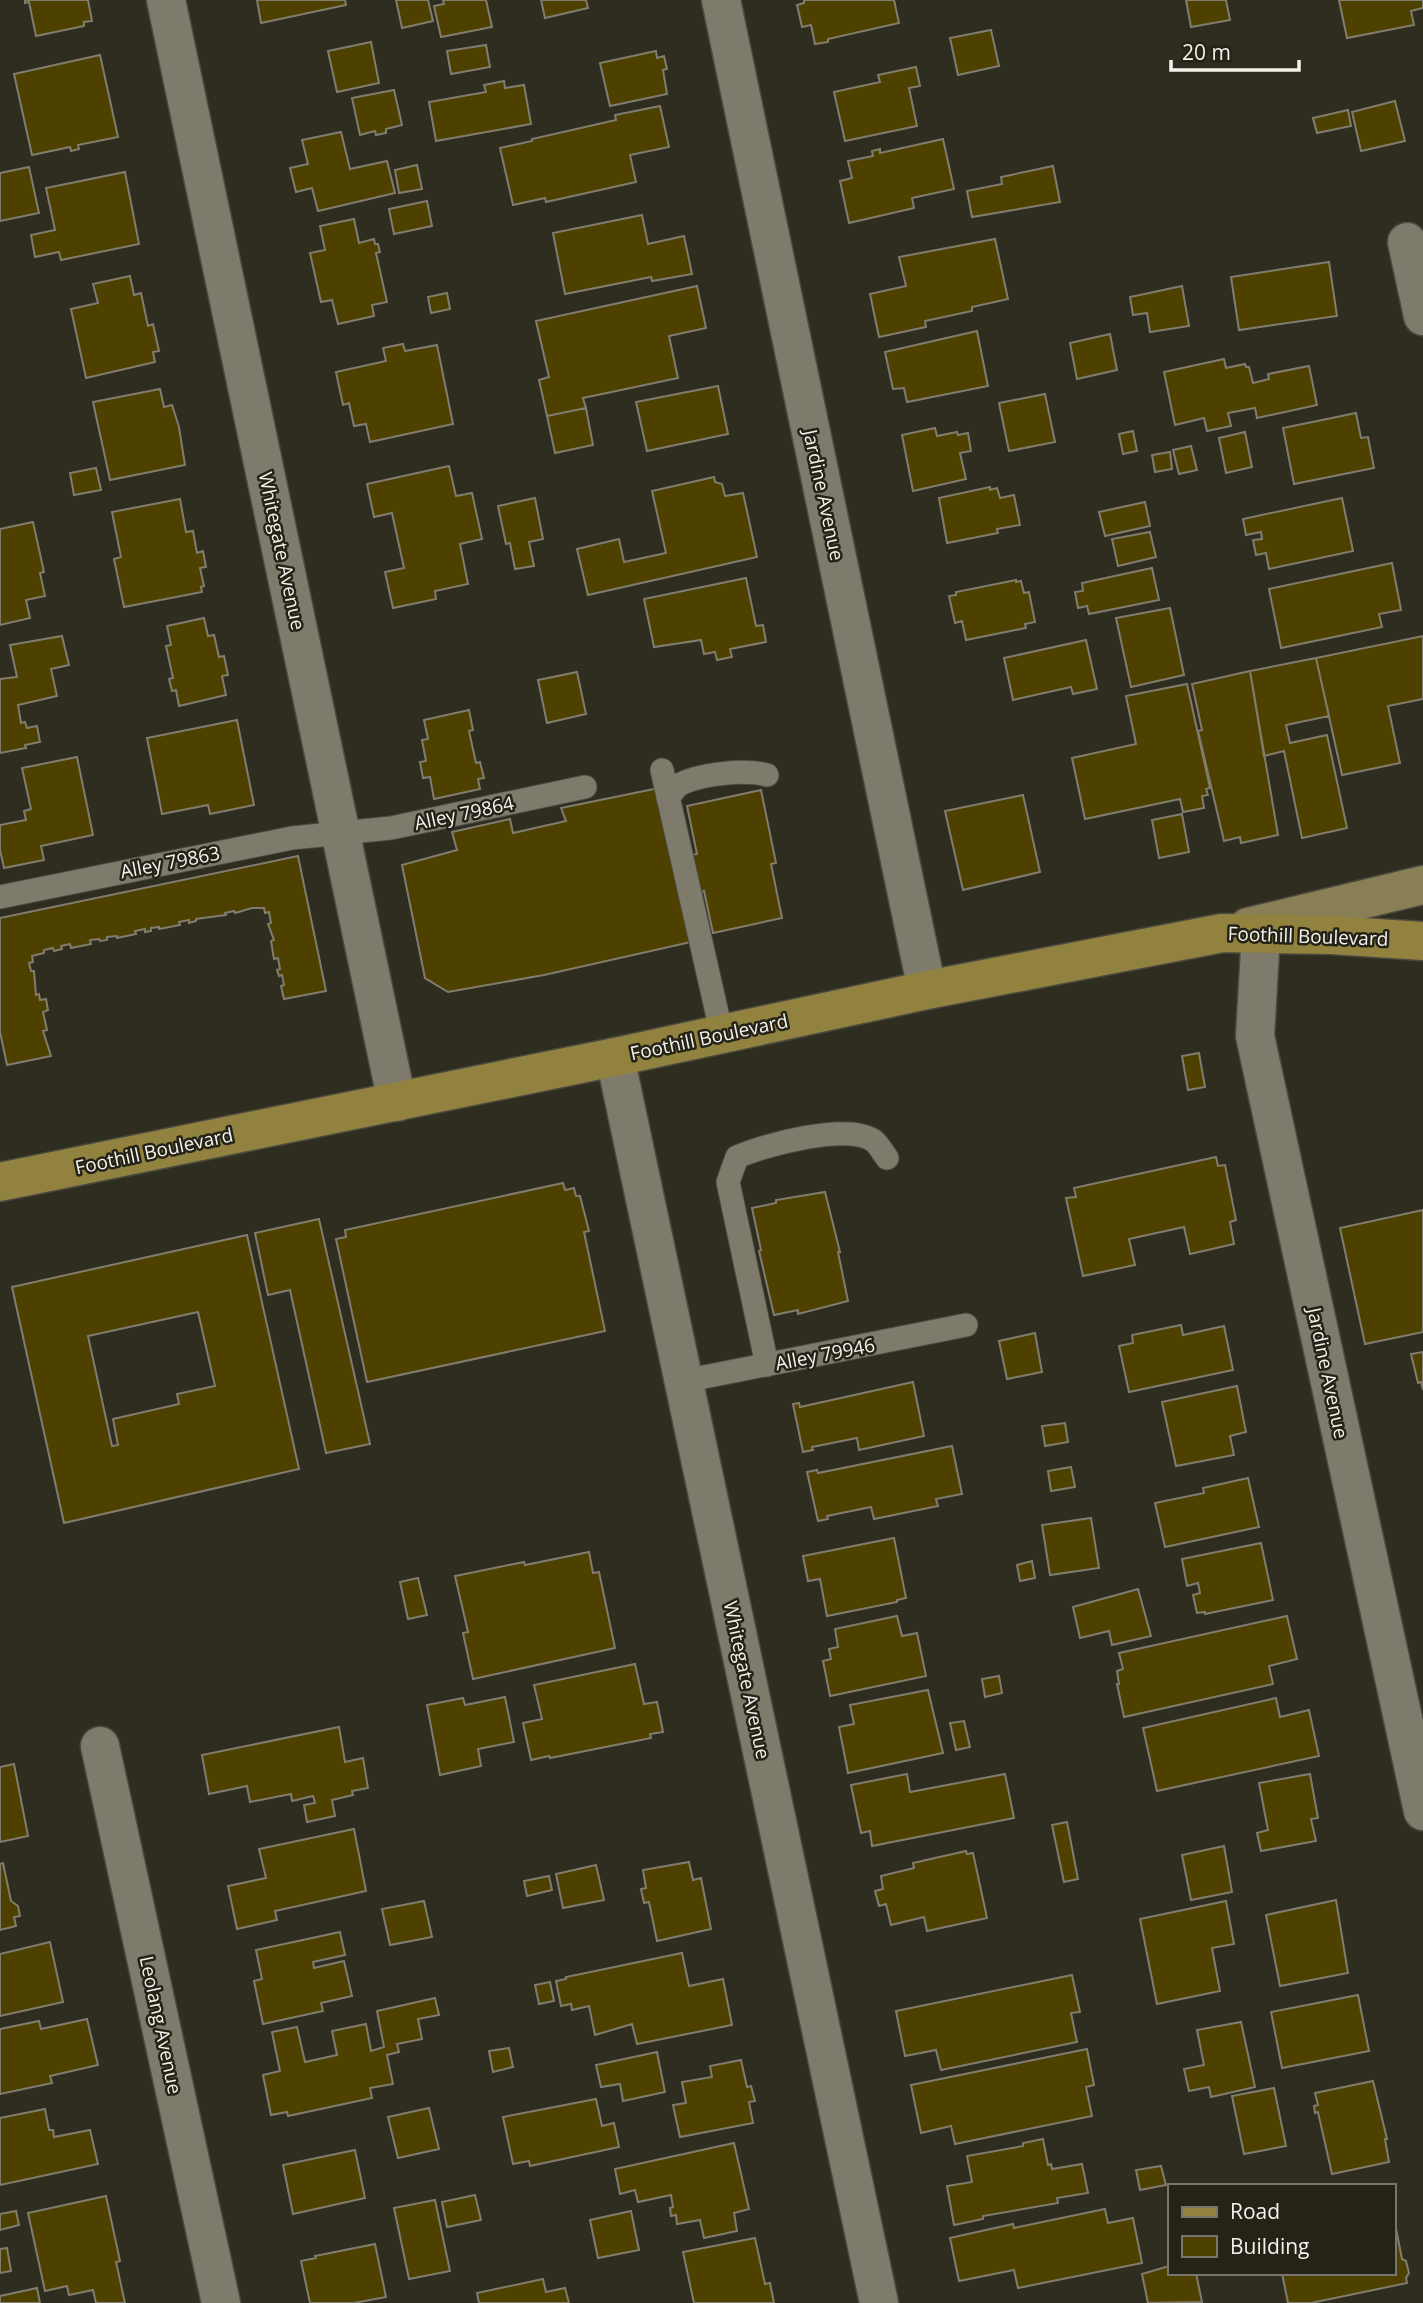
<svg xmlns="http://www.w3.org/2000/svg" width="1423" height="2303" font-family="'Open Sans',sans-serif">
  <rect width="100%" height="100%" fill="#2f2c20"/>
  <!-- building -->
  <path fill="#4e4100" stroke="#807d6f" stroke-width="2" fill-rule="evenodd" d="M25 0H88L92 21 84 22V26L36 36 29 2 25 3Z
    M257 0H345L346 5 261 23Z
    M396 0H428L433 21 402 28Z
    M443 0H486L492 27 441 37 434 6 444 4Z
    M541 0H586L588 8 545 18Z
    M804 0H894L899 23 828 39V42L815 44 811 25 802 27 797 5 804 3Z
    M1186 0H1226L1230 20 1191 27Z
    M1339 0H1423V8L1411 11 1414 25 1347 38Z
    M991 30 999 66 958 75 950 38Z
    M371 42 379 83 337 92 328 51Z
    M486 45 490 67 451 74 447 51Z
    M656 51 657 58 664 56 667 69 663 70 667 94 610 106 600 63Z
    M100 55 118 137 78 145 79 149 71 151 70 147 32 155 14 74Z
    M916 67 920 86 909 88 917 126 845 141 834 92 880 82 878 75Z
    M504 81 505 88 524 85 531 124 436 141 429 102 486 92 484 85Z
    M394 90 402 125 386 129V133L376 135 375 131 360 135 352 98Z
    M1395 101 1405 141 1361 151 1352 112Z
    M660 106 669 147 630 155 636 182 546 202 545 198 513 205 500 148 532 141V139L616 120 615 115Z
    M1348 110 1351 126 1317 133 1313 118Z
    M341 132 350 169 387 161 395 193 318 211 312 188 296 192 290 168 308 164 302 140Z
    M943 139 954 189 912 198 914 208 849 223 840 181 852 178 848 161 873 156 872 151 880 149V153Z
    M417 165 422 189 399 193 395 170Z
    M1053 166 1060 202 972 217 967 191 1002 184 1001 177Z
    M29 167 39 213 0 221V173Z
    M125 172 139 244 61 260 59 252 35 257 31 235 55 230 46 188Z
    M427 201 432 226 394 234 389 209Z
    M642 215 648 244 684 236 692 274 652 281 651 277 565 294 553 233Z
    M354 219 359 243 374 239 375 244H378L380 252 376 253 387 302 372 305 374 316 338 324 332 300 321 302 310 253 325 250 320 226Z
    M995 239 1008 299 972 307V311L925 321 926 327 879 337 870 294 906 286 899 257Z
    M1329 262 1337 316 1239 330 1231 277Z
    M130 276 134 295 141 293 148 326 153 324 159 351 153 352 155 362 86 378 71 309 98 303 93 284Z
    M697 286 706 328 669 336 678 378 583 398 586 408 547 416 539 380 549 377 536 321Z
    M1182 286 1189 326 1150 332 1147 313 1133 315 1130 297Z
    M447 293 450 309 431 313 428 297Z
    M977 331 988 386 907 402 904 388 893 389 885 352Z
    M1110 334 1117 370 1077 379 1070 343Z
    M403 344 405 351 437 345 453 424 370 442 366 424 354 426 349 403 343 405 336 372 386 361 383 348Z
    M1224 359 1226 368 1245 364 1246 367H1249L1253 383 1269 379 1268 374 1309 366 1317 405 1257 418 1255 408 1228 413 1231 426 1207 431 1204 418 1175 425 1164 372Z
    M718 386 728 434 647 451 636 402Z
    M160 389 164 407 172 405 179 427 185 465 110 480 93 402Z
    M1045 394 1055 442 1009 451 999 403Z
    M586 408 593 445 555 453 547 416Z
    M1356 413 1361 438 1368 437 1374 468 1294 484 1283 428Z
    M935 428 937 436 957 432 958 435 968 433 971 451 960 453 966 479 913 491 902 435Z
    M1133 431 1137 451 1123 454 1119 434Z
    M1245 432 1252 467 1226 473 1219 438Z
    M1191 446 1197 470 1179 474 1173 450Z
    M1170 452 1172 469 1155 472 1152 455Z
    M449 466 456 496 472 493 482 539 460 544 468 584 435 591 436 599 393 608 385 572 404 568 392 513 374 517 367 484Z
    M96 468 101 490 74 495 70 473Z
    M714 477 715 482 722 484 725 496 743 493 757 557 588 595 577 549 619 539 624 562 666 553 652 491Z
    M990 487V490L997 488 1000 498 1014 495 1020 525 997 529 998 533 947 543 939 498Z
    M535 498 543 539 529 542 534 566 515 569 510 543 506 544 498 506Z
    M1342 498 1353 551 1269 569 1266 553 1256 555 1253 540 1262 539 1261 532 1246 535 1243 519Z
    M180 499 186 532 193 531 197 553 203 551 206 567 200 568 204 586 201 587 202 592 124 607 114 559 121 557 112 512Z
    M1145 502 1150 526 1105 536 1099 512Z
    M33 522 44 572 40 573 45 596 26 600 30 618 0 625V529Z
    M1150 532 1156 557 1118 566 1112 539Z
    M1392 563 1401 610 1379 614 1382 627 1281 648 1269 589Z
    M1152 568 1159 600 1089 614 1087 606 1078 608 1075 592 1083 591 1082 583Z
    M746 578 756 626 763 625 766 642 730 649 732 657 717 660 715 652 704 654 701 640 654 647 644 599Z
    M1016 580V582L1021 581 1024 593 1029 592 1035 622 1025 624 1026 628 966 640 962 621 955 623 949 596 956 595V592Z
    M1170 608 1184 675 1131 687 1116 618Z
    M204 618 208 636 214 635 219 657 224 656 228 675 222 676 226 695 179 706 176 690 172 691 169 679 173 678 166 646 171 645 167 626Z
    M62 636 69 665 51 669 57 696 18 705 21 723 25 722 27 728 37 726 40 742 25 745 26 748 0 753V679L17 677 10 645Z
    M1423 636V699L1388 706 1400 763 1342 775 1316 658Z
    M1086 640 1097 689 1073 694 1071 687 1013 700 1004 658Z
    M1316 658 1329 716 1286 725 1290 743 1327 735 1347 828 1302 838 1284 751 1264 756 1250 671Z
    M1250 671 1278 835 1241 843 1240 837 1224 841 1198 731 1202 730 1192 684Z
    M577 672 586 714 547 723 538 680Z
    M1187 684 1210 788 1206 789 1208 795 1202 796 1204 808 1183 812 1180 799 1085 819 1072 758 1136 744 1126 696Z
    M469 710 473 730 469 731 476 763 480 762 484 778 478 779 480 789 434 799 430 777 423 778 420 762 426 761 422 740 428 739 424 720Z
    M237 720 254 805 210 814 208 805 162 814 147 738Z
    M77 757 93 835 41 846 44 860 4 868 0 850V825L26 820 24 811 31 809 22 768Z
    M659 788 691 942 544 975 448 992 425 978 402 865 457 850 452 832 510 819 513 833 566 821 561 808Z
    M761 790 776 863 771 864 782 918 713 933 704 891 700 892 692 855 697 854 687 806Z
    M1023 795 1040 872 963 890 945 811Z
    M1182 814 1189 852 1159 858 1152 820Z
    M298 856 326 991 284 999 281 986 284 985 282 975 279 976 277 970 280 969 278 958 274 959 271 941 274 940 268 924 271 923 269 912 265 913 264 908H252L235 913 234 911 225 913 226 915 196 919V921L189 923V920L179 922 180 925 159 929V927L151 928V931L145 932V929L135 931 136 934 117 938V936L107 937V940L100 941 99 939 90 940 91 944 71 948 70 944 61 946 62 949 54 951 53 948 44 950V953L32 956 33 962 29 963 31 971H34L36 995 39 994 40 1000 46 999 48 1010 43 1012 47 1030 43 1031 51 1056 7 1065 0 1032V918Z
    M1199 1053 1205 1087 1188 1090 1182 1056Z
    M1216 1157 1218 1166 1225 1165 1236 1220 1230 1222 1234 1244 1190 1254 1184 1227 1129 1239 1135 1265 1083 1276 1066 1198 1076 1197 1074 1188Z
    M563 1183 565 1190 574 1188 576 1196H580L589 1231 584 1232 605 1331 367 1382 336 1239 346 1237 345 1230Z
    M825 1192 840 1252H838L848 1301 798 1314V1310L774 1315 759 1251 761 1250 752 1208 776 1203V1200Z
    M1423 1210V1332L1365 1344 1340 1228Z
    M319 1219 370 1444 326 1453 290 1290 268 1295 255 1233Z
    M247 1235 299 1469 64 1523 12 1287ZM198 1312 215 1386 177 1394 179 1404 113 1419 118 1445 112 1446 88 1336Z
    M1181 1325 1183 1335 1224 1326 1233 1370 1129 1392 1119 1346 1133 1343 1132 1335Z
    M1035 1333 1042 1372 1007 1379 999 1341Z
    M1423 1352V1390L1421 1382 1418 1383 1411 1354Z
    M913 1382 924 1436 859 1450 857 1438 812 1447 813 1450 803 1452 793 1404 799 1403 800 1407Z
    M1237 1386 1246 1432 1230 1436 1234 1455 1176 1466 1162 1402Z
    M1065 1423 1068 1442 1045 1446 1042 1426Z
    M952 1446 962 1494 936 1499 938 1506 874 1519 871 1507 827 1516 828 1519 818 1521 807 1472 817 1470 818 1473Z
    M1071 1467 1075 1487 1051 1491 1048 1471Z
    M1248 1478 1259 1527 1165 1547 1155 1503 1204 1493 1203 1488Z
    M1091 1518 1099 1568 1050 1575 1042 1525Z
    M894 1538 906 1598 897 1600V1602L827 1616 820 1579 808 1581 803 1556Z
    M1261 1543 1273 1600 1205 1614V1612L1197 1613 1193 1595 1200 1593 1198 1583 1187 1586 1182 1559Z
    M589 1552 593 1573 599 1572 615 1648 473 1679 463 1633 468 1632 455 1576 524 1562 525 1565Z
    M1032 1561 1035 1578 1020 1581 1017 1565Z
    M418 1578 427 1615 408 1619 400 1582Z
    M1138 1589 1151 1636 1112 1645 1109 1631 1080 1638 1073 1607Z
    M897 1616 902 1636 917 1633 926 1676 830 1696 823 1661 831 1659 829 1649 838 1647 835 1629Z
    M1287 1616 1297 1659 1269 1666 1273 1684 1124 1717 1117 1684H1119L1117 1671 1123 1669 1119 1653Z
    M635 1664 644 1704 657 1702 663 1732 650 1734 651 1738 550 1758 549 1756 531 1760 523 1723 542 1719 534 1685Z
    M999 1676 1002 1693 985 1697 982 1679Z
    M928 1690 943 1753 848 1773 839 1727 854 1724 850 1705Z
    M505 1697 514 1742 478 1749 481 1766 440 1775 427 1705 463 1698 465 1705Z
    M1276 1698 1280 1717 1309 1710 1319 1756 1157 1791 1143 1728Z
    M964 1721 970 1747 956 1750 950 1723Z
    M339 1727 345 1762 363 1758 368 1788 352 1791 353 1795 332 1800 335 1816 307 1822 304 1805 315 1803 313 1796 292 1801 291 1794 250 1802 247 1786 209 1794 202 1755Z
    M14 1764 28 1836 0 1842V1767Z
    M907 1774 910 1792 1005 1774 1014 1818 872 1846 870 1831 861 1833 851 1785Z
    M1310 1774 1318 1818 1311 1819 1316 1841 1261 1851 1257 1833 1268 1830 1259 1783Z
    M1067 1822 1078 1879 1064 1882 1052 1825Z
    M354 1829 366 1891 275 1911 277 1920 237 1929 228 1886 266 1878 259 1849Z
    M1224 1846 1232 1892 1191 1900 1182 1855Z
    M966 1851 967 1854 973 1853 987 1918 927 1931 924 1917 891 1925 886 1904 879 1906 875 1891 883 1889 881 1876 914 1868 913 1863Z
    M689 1862 693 1880 701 1878 711 1929 657 1941 649 1902 644 1903 641 1889 646 1888 643 1870Z
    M3 1863 11 1901 18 1906 20 1916 14 1917 16 1926 0 1930V1864Z
    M596 1865 604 1900 563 1908 556 1874Z
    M549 1876 552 1890 527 1896 524 1881Z
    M1336 1900 1348 1973 1280 1986 1266 1915Z
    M424 1901 432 1937 390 1945 382 1909Z
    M1226 1901 1234 1944 1212 1948 1220 1991 1157 2004 1140 1919Z
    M340 1932 345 1955 313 1962 314 1968 344 1961 352 1996 321 2003 323 2011 263 2024 254 1981 262 1979 256 1950Z
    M50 1942 63 2002 0 2016V1954Z
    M682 1953 689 1986 723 1979 732 2025 637 2044 632 2024 595 2035 589 2006 572 2010 571 2004 561 2006 556 1981 566 1979V1977Z
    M1072 1975 1080 2012 1071 2013 1077 2042 941 2070 936 2050 905 2056 896 2011Z
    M550 1982 554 2001 539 2004 535 1985Z
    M1358 1995 1369 2051 1282 2068 1271 2012Z
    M435 1998 439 2015 418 2019 422 2039 397 2044 399 2052 387 2055 393 2084 370 2088 372 2098 288 2116 287 2112 271 2115 263 2075 280 2071 272 2032 297 2027 305 2062 337 2055 332 2031 366 2024 371 2051 384 2047 377 2011Z
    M87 2019 98 2065 50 2076 52 2083 0 2094V2029L39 2021 41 2029Z
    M1241 2022 1255 2087 1211 2097 1209 2087 1189 2091 1184 2069 1204 2065 1197 2030Z
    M509 2048 513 2067 493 2072 489 2051Z
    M1087 2049 1094 2085 1086 2087 1092 2116 955 2144 951 2126 921 2133 911 2085Z
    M657 2052 665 2092 623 2101 620 2084 601 2087 596 2065Z
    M741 2060 747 2087 751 2086 755 2101 749 2102 753 2123 680 2137 673 2105 686 2103 682 2082 712 2077 710 2066Z
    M1373 2081 1387 2139H1385L1389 2162 1332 2174 1318 2112 1315 2113 1314 2106 1318 2105 1315 2093Z
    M1274 2088 1286 2146 1244 2154 1232 2096Z
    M596 2099 602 2126 614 2123 619 2147 530 2166 529 2161 513 2164 503 2117Z
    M429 2108 439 2149 398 2158 388 2117Z
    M45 2109 49 2130H53L54 2137 90 2130 98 2164 0 2185V2118Z
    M1043 2139 1048 2165 1051 2164 1052 2169 1082 2164 1088 2193 1057 2198 1058 2203 983 2216V2219L954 2225 947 2186 972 2182 967 2156 1023 2146V2143Z
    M734 2143 749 2209 734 2213 737 2231 704 2238 700 2220 677 2224 676 2215 671 2216 670 2208 673 2207 671 2195 638 2202 635 2190 620 2194 615 2169Z
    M355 2150 365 2198 293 2214 283 2165Z
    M1161 2166 1166 2185 1140 2190 1136 2170Z
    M475 2195 481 2220 447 2227 442 2202Z
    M106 2196 120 2261 116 2262 125 2303H96L93 2290 69 2295 67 2286 45 2291 28 2213Z
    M435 2200 450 2271 409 2279 394 2208Z
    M1105 2209 1108 2223 1133 2218 1142 2263 1018 2288 1014 2270 959 2281 950 2238 1013 2224 1014 2228Z
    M16 2211 19 2225 0 2230V2214Z
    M631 2211 639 2250 598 2258 590 2220Z
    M1394 2218 1402 2259 1406 2261 1409 2273 1406 2278 1407 2283 1311 2303H1288L1282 2273H1393Z
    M755 2238 765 2284 770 2283 774 2303H694L683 2252Z
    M375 2244 386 2297 354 2303H310L301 2261 316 2258 315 2256Z
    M7 2248 11 2271 0 2273V2249Z
    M1169 2266V2273H1196L1202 2302 1148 2303 1142 2274Z
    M543 2279 546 2292 565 2288 569 2303H479L477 2293Z
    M37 2288 40 2303H0V2296Z"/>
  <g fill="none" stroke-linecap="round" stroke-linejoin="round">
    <defs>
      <path id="lane" d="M662 770 722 1035
        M668 798C671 794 675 788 679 785 698 774 746 769 767 775
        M0 897 292 838 391 828 585 787
        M767 1365 728 1182 737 1157C764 1145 849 1122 874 1141 879 1145 883 1153 887 1158
        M684 1381 966 1325"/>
      <path id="street" d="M166 0 397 1102
        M721 0 927 990
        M1407 242 1423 316
        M1261 933 1255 1036 1423 1811
        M615 1057 879 2303
        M100 1746 221 2303"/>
      <path id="secondary" d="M1248 927 1423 885"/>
      <path id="primary" d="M0 1182 615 1057 927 990 1222 933 1332 935 1423 941"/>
    </defs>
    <!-- lane casing -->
    <use href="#lane" stroke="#4c4a3f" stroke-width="25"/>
    <!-- street casing -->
    <use href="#street" stroke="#4c4a3f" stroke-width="41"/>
    <!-- secondary casing -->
    <use href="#secondary" stroke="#4c4a3f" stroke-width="41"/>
    <!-- primary casing -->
    <use href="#primary" stroke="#4c4a3f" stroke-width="41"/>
    <!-- lane -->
    <use href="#lane" stroke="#7e7b6d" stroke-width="23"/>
    <!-- street -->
    <use href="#street" stroke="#7e7b6d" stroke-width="38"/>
    <!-- secondary -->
    <use href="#secondary" stroke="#887f56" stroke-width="38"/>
    <!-- primary -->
    <use href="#primary" stroke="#91833f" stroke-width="38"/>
  </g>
  <g text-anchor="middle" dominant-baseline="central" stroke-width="5" stroke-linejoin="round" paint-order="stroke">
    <!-- street labels -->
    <g font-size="19" fill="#f4f3eb" stroke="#252217">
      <text transform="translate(824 495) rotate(78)">Jardine Avenue</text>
      <text transform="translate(282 551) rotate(78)">Whitegate Avenue</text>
      <text transform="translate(464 813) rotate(-12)">Alley 79864</text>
      <text transform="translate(170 862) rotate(-11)">Alley 79863</text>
      <text transform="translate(1308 936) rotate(2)">Foothill Boulevard</text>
      <text transform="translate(709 1037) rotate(-12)">Foothill Boulevard</text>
      <text transform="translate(154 1151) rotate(-12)">Foothill Boulevard</text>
      <text transform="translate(825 1354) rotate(-11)">Alley 79946</text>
      <text transform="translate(1328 1373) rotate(78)">Jardine Avenue</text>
      <text transform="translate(747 1680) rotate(78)">Whitegate Avenue</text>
      <text transform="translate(161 2025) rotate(78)">Leolang Avenue</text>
    </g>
  </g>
  <!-- legend -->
  <rect x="1168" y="2184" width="228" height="91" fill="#252217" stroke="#78766c" stroke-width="2"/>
  <rect x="1182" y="2207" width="35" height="10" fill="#91833f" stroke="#78766c" stroke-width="2"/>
  <text x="1230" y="2219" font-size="21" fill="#f4f3eb">Road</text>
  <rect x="1182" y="2236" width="35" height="21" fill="#4e4100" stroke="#78766c" stroke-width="2"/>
  <text x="1230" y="2254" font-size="21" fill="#f4f3eb">Building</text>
  <!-- scale -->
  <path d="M1171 60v10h128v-10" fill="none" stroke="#f4f3eb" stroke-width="3.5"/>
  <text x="1182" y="60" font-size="21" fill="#f4f3eb" stroke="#252217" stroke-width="5" paint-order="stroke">20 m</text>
</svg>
